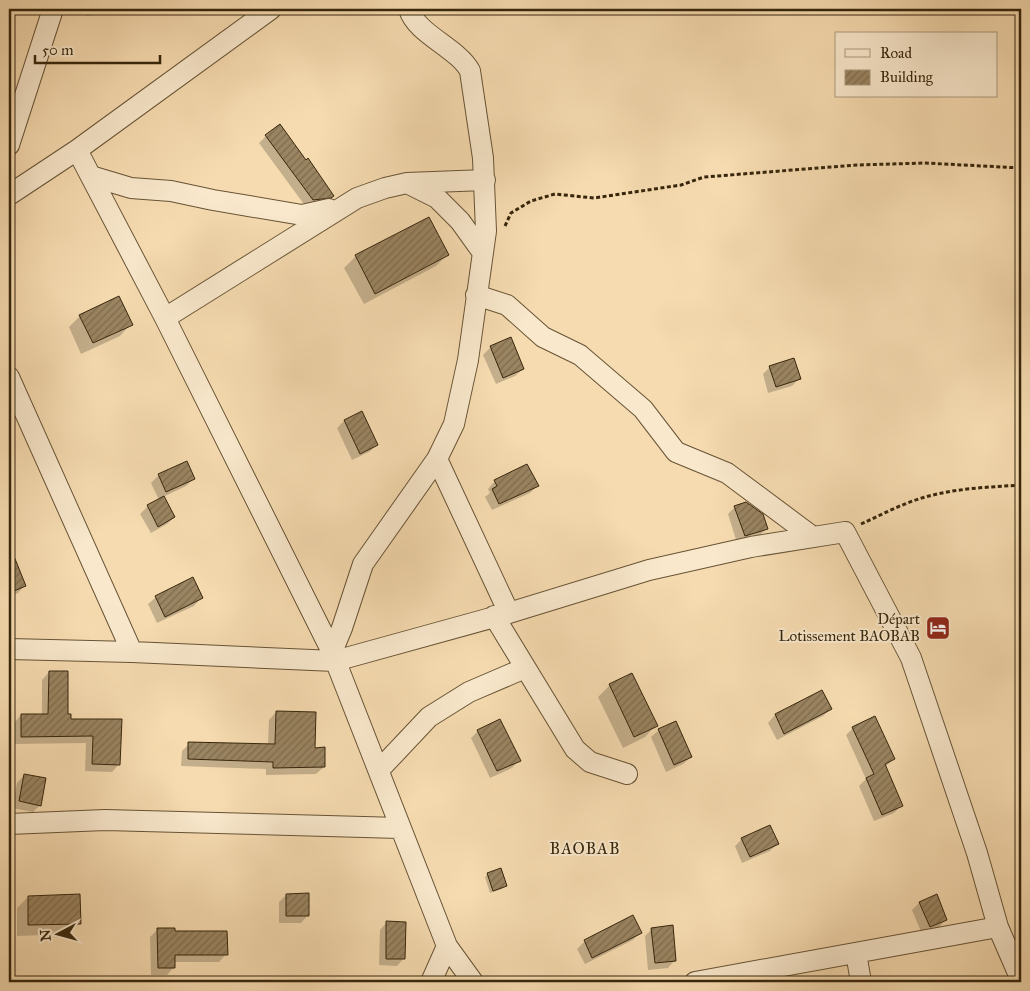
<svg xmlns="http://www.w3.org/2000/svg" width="1030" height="991" font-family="'IM FELL Great Primer',serif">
  <defs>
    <pattern id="building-hatch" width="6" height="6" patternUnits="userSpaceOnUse" patternTransform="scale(1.25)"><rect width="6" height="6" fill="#9a8461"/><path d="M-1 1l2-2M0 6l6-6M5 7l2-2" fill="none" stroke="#7e6c4e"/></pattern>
  </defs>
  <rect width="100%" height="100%" fill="#f6dbb0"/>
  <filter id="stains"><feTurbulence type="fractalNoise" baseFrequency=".004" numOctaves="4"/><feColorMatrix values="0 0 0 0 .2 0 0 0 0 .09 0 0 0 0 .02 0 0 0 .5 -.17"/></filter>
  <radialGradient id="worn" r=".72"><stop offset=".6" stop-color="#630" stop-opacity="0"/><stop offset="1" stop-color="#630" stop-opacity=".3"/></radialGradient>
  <!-- shadow -->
  <path fill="#0003" d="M85 9H114L110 13 86 16Z
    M266 136 333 195 325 203 306 207 259 143Z
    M428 218 447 255 436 266 364 304 344 268 356 256Z
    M80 316 131 324 120 336 81 354 69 327Z
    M491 347 523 369 515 376 496 384 483 355Z
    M770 367 799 379 792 386 768 393 763 374Z
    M361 413 377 445 369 452 352 460 337 428 344 421Z
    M186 463 193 479 186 486 163 497 174 517 167 524 151 533 140 514 148 506 159 500 151 483 159 475Z
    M495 481 537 486 530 493 492 510 485 497 490 493 488 489Z
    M735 507 766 529 759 536 737 543 728 514Z
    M15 562 25 585 18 593 9 596V564Z
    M156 597 201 598 194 606 157 623 148 604Z
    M49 672 70 720H120L119 764 112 772 85 771 86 743 14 744V723L21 715H42V680Z
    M632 675 656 725 645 737 623 748 598 697 610 685Z
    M822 692 831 709 823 716 777 740 768 723 775 715Z
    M276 712 314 749 324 767 316 774 266 775V769L181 766 182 751 189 744 268 745 269 720Z
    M853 728 894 759 885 767 902 805 894 813 874 821 859 786 866 779 846 735Z
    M659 730 691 757 683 764 666 772 651 737Z
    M478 731 519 760 512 768 490 778 471 738Z
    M24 775 40 805 33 812 12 808 17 783Z
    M742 839 777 844 770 851 742 863 735 846Z
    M488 874 505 886 502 889 490 893 485 877Z
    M286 895 308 915 301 923H279V902Z
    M28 897 79 923 68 934 17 936V908Z
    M919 903 946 919 939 927 922 934 912 910Z
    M632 917 640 932 633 940 585 964 577 949 584 942Z
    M387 922 404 958 397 966 379 965 380 930Z
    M158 929 174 933 226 954 219 962H174V967L167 975H151L150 937Z
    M652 929 675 960 668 968 648 970 645 936Z"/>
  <!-- building -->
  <path fill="url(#building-hatch)" stroke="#37260c" d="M280 124 306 160 308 158 334 196 331 198 313 200 265 135Z
    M429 217 449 255 375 294 355 255Z
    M119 296 133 325 93 343 79 315Z
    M511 337 524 369 503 378 490 346Z
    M794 358 801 379 776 387 769 366Z
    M362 411 378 445 360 454 344 420Z
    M187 461 195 479 166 492 158 474Z
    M527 464 539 486 499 504 492 489 497 486 494 480Z
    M164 496 175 517 158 527 147 505Z
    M746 502 763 514 768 529 745 536 734 506Z
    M9 544 26 586 9 593Z
    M193 577 203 598 165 617 155 596Z
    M49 671H68V714H71V719H122L120 765 92 764 93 736 21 737V714H48Z
    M632 673 658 726 634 737 609 684Z
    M822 690 832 709 784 734 775 714Z
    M276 711 316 712 315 748 325 747V767L273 768V762L188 759V742L275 744Z
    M875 716 895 759 885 764 903 806 882 815 866 778 874 774 852 727Z
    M500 719 521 761 497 771 477 730Z
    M676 721 692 757 674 765 658 729Z
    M24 774 46 778 41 806 19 801Z
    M770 825 779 844 750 857 741 838Z
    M501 868 507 886 493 891 487 873Z
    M309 893V916H286V894Z
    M80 894 81 924 28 925V896Z
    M937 894 947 920 930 927 919 902Z
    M633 915 642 933 592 958 584 940Z
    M386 921 406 922 405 959H386Z
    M673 925 676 961 655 963 651 928Z
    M157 928H175V931H227L228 955H175V968H158Z"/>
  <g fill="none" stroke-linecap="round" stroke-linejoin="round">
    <defs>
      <path id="minor" d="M9 145 53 9
        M77 150 165 318 332 652 447 946 473 982
        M91 176 131 188 171 191 213 200 302 215 329 209
        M409 184 437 198 460 221 483 253
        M9 195 77 150 271 9
        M476 295 507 305 543 337 580 355 643 409 676 452 727 473 813 537
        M165 318 357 198 385 188 407 183 485 180
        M9 377 132 652
        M437 459 509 613
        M494 616 575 749 590 762 627 774
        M9 649 132 652 335 661 509 613 649 570 751 547 845 532 911 658 977 853 998 927 1021 980
        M332 652 342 628 363 564 437 459 454 424 468 360 486 231 483 158 470 71C458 48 416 34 409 9
        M379 770 429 717 469 692 525 668
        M9 824 105 820 400 828
        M856 953 861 982
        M431 982 447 946
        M695 982 998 927"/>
    </defs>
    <!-- minor casing -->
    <use href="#minor" stroke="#675335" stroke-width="22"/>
    <!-- path -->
    <path stroke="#37260c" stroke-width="3" stroke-dasharray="4 2.5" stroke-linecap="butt" d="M505 226 511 213 531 201 555 194 594 198 681 185 704 177 857 165 925 163 1021 168
      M861 524C883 514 905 502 929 496 959 488 991 487 1021 485"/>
    <!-- minor -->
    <use href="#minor" stroke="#f9e8cc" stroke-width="20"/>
  </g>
  <!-- icons -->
  <defs>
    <symbol id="hotel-square" viewBox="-11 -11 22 22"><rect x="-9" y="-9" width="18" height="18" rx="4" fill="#8f2418" stroke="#f9e8cc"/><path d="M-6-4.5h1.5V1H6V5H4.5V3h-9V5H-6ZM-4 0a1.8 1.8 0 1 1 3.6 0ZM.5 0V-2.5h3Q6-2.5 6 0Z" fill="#fff"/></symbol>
  </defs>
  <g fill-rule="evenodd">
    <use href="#hotel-square" x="924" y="614" width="28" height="28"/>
  </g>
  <g text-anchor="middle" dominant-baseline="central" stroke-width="4" stroke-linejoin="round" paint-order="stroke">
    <!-- poi labels -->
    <g font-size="15" fill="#37260c" stroke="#f9e8cc" text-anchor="end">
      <text x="920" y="619">Départ<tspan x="920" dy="17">Lotissement BAOBAB</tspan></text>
    </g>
    <!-- neighbourhood labels -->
    <g font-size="16" letter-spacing="1" fill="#37260c" stroke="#f9e8cc">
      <text x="585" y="848">BAOBAB</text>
    </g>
  </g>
  <!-- margin -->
  <rect width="1030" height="991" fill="none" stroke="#f6dbb0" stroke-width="30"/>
  <rect x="10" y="10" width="1010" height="971" fill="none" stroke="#37260c" stroke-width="2.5"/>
  <rect x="15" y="15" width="1000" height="961" fill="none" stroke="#37260c"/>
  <!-- legend -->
  <rect x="835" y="32" width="162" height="65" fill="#f9e8cc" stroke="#ab9a7f"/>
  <rect x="845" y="49" width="25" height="8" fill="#f9e8cc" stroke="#ab9a7f"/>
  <text x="880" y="58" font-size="15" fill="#37260c">Road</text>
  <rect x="845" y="70" width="25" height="15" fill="url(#building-hatch)" stroke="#ab9a7f"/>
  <text x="880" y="82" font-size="15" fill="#37260c">Building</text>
  <!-- north arrow -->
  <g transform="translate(58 934) rotate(264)" stroke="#f9e8cc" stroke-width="4" paint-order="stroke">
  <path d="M0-4L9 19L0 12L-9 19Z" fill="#37260c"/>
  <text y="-8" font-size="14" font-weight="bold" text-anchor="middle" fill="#37260c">N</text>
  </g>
  <!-- scale -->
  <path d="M35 55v8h125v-8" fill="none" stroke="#37260c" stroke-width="2.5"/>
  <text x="42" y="55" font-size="15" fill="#37260c" stroke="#f9e8cc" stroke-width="4" paint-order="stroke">50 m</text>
  <rect width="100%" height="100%" filter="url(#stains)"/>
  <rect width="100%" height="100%" fill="url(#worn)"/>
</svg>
